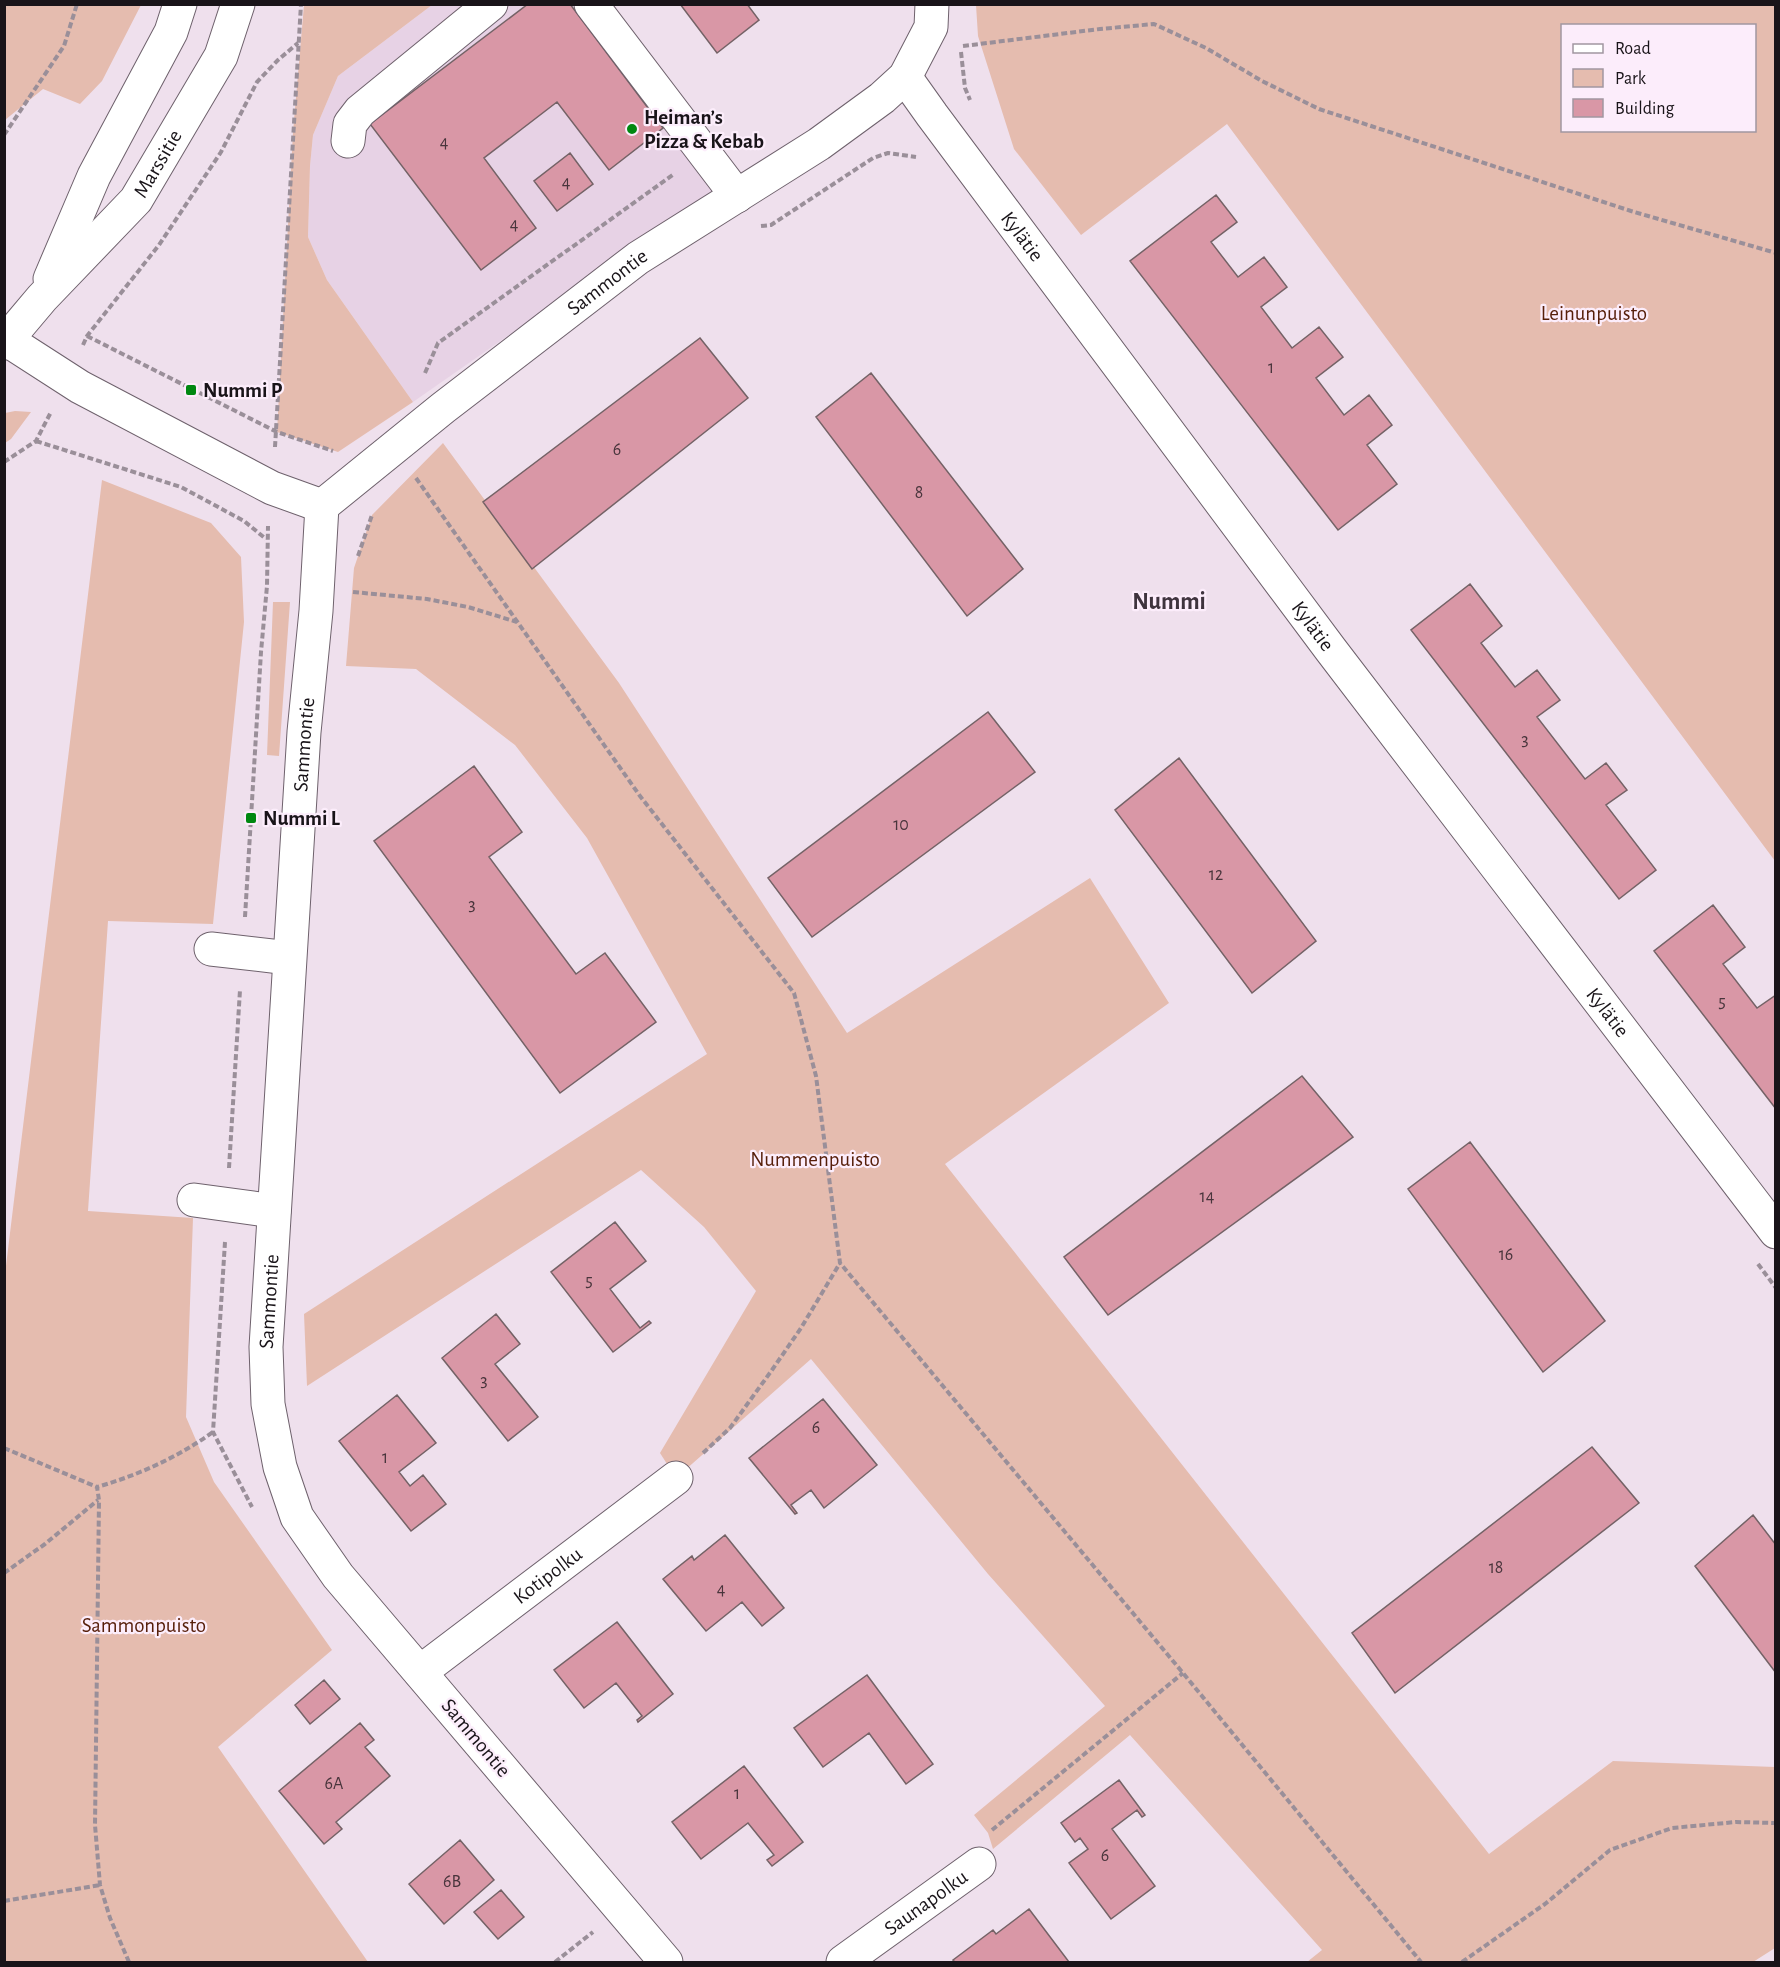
<svg xmlns="http://www.w3.org/2000/svg" width="1780" height="1967" font-family="'Alegreya Sans',sans-serif">
  <rect width="100%" height="100%" fill="#efe0ed"/>
  <!-- built -->
  <path fill="#e7d2e5" d="M432 5H611L741 173 413 402 327 280 308 237 310 166 313 135 338 76Z"/>
  <!-- green -->
  <path fill="#e5bcaf" fill-rule="evenodd" d="M5 4H141V5L102 81 80 104 43 89 5 120Z
    M304 5H432L338 76 313 135 310 166 308 237 327 280 413 402 338 452 277 432 293 132Z
    M976 5H1775V861L1227 124 1081 235 1014 149 978 36ZM1562 26H1754V130H1562Z
    M15 411 31 412 11 439 5 443V413Z
    M443 443 619 683 847 1033 1090 878 1169 1003 945 1164 1489 1854 1613 1761 1775 1767V1948L1753 1962H1307L1322 1950 1130 1735 993 1849 988 1833 974 1815 1105 1706 988 1574 811 1359 676 1478 660 1453 756 1291 704 1227 641 1170 307 1386 304 1314 707 1054 587 838 515 745 416 669 346 666 354 568 372 515Z
    M102 480 211 523 241 557 244 622 213 924 108 921 88 1211 193 1218 186 1417 214 1482 332 1650 218 1747 368 1962H5V1274Z
    M273 602H290L279 756 267 755Z"/>
  <!-- building -->
  <path fill="#d997a6" stroke="#746266" stroke-width="1.5" d="M528 4H570L663 128 609 170 557 102 484 158 536 228 481 270 370 124Z
    M680 4H747L759 20 717 53Z
    M570 153 593 184 557 211 534 181Z
    M1216 195 1237 222 1211 242 1238 277 1264 257 1287 287 1261 307 1292 348 1319 327 1343 357 1316 378 1344 415 1369 395 1392 425 1367 445 1397 484 1338 530 1130 261Z
    M700 338 748 398 532 569 483 502Z
    M871 373 1023 569 967 616 816 417Z
    M1470 584 1502 626 1481 643 1515 687 1537 670 1560 700 1537 717 1585 779 1606 763 1627 790 1606 805 1656 870 1619 899 1411 630Z
    M988 712 1035 772 812 937 768 878Z
    M1179 758 1316 941 1252 993 1115 810Z
    M474 766 522 832 489 857 576 974 605 953 656 1022 560 1093 374 841Z
    M1713 905 1745 947 1723 964 1757 1008 1776 995V1109L1654 951Z
    M1302 1076 1353 1137 1108 1315 1064 1257Z
    M1470 1142 1605 1321 1543 1372 1408 1189Z
    M615 1222 646 1261 610 1289 640 1328 649 1321 651 1323 613 1352 551 1272Z
    M496 1314 520 1344 495 1364 538 1417 508 1441 442 1358Z
    M397 1395 436 1443 399 1472 410 1486 423 1475 446 1504 411 1531 339 1441Z
    M823 1399 877 1465 824 1508 811 1490 791 1505 797 1513 795 1514 749 1458Z
    M1592 1447 1639 1503 1395 1693 1352 1633Z
    M1753 1515 1776 1545V1673L1695 1566Z
    M725 1535 784 1608 762 1626 742 1602 706 1631 663 1579 692 1556 694 1560Z
    M617 1622 673 1694 638 1722 637 1720 642 1716 616 1683 584 1708 554 1670Z
    M867 1675 933 1764 906 1784 869 1733 823 1767 794 1728Z
    M324 1680 340 1699 310 1724 295 1705Z
    M360 1723 374 1740 365 1747 390 1776 336 1822 342 1829 324 1844 279 1791Z
    M744 1766 803 1842 772 1866 767 1860 774 1855 748 1823 701 1859 672 1822Z
    M1119 1780 1145 1815 1142 1817 1137 1810 1112 1829 1155 1886 1111 1919 1069 1863 1088 1849 1080 1838 1075 1842 1061 1823Z
    M460 1840 494 1880 444 1924 409 1884Z
    M501 1890 524 1917 498 1939 474 1912Z
    M1029 1909 1069 1962H955L953 1960 993 1930 996 1934Z"/>
  <g fill="none" stroke-linecap="round" stroke-linejoin="round">
    <defs>
      <g id="minor">
        <path d="M591 4 737 196"/>
        <path id="s1" d="M905 77 932 115 1331 650 1776 1232"/>
        <path d="M348 141 350 124 360 111 491 4"/>
        <path d="M7 340 80 387 272 488 322 506"/>
        <path d="M211 949 289 958"/>
        <path d="M194 1200 274 1211"/>
        <path id="s2" d="M420 1672 676 1478"/>
        <path id="s3" d="M666 1962 338 1576 297 1517 280 1467 268 1404 266 1347 304 732 316 611 322 506 443 408 638 258 819 144 882 98 905 77 931 27 932 4"/>
        <path id="s4" d="M843 1962 979 1864"/>
      </g>
      <g id="major">
        <path d="M50 279 94 176 171 32 180 4"/>
        <path id="s5" d="M4 343 42 298 136 200 221 56 238 4"/>
      </g>
    </defs>
    <!-- minor casing -->
    <use href="#minor" stroke="#6e616c" stroke-width="35"/>
    <!-- major casing -->
    <use href="#major" stroke="#6e616c" stroke-width="35"/>
    <!-- path -->
    <path stroke="#9a8f99" stroke-width="4" stroke-dasharray="6 3" stroke-linecap="butt" d="M963 46 1100 29 1154 24 1206 48 1262 81 1319 109 1631 211 1776 253
      M961 52 965 88 970 100
      M4 135 64 46 77 4
      M761 226 771 225 873 158 888 153 916 157
      M87 336 277 432 333 451
      M83 345 87 336 159 245 221 152 257 82 278 60 298 43
      M425 373 438 343 674 174
      M36 441 181 487 244 521 266 539
      M275 447 301 4
      M4 462 36 441 51 412
      M416 478 640 796 794 993 816 1076 840 1263 1183 1673 1421 1962
      M358 556 372 515
      M353 592 427 599 468 607 517 622
      M245 917 261 652 267 586 268 526
      M229 1168 240 990
      M225 1242 213 1432 252 1507
      M1758 1264 1776 1288
      M4 1448 97 1487
      M703 1453 730 1428 772 1370 801 1328 840 1263
      M4 1573 45 1544 98 1500
      M992 1830 1183 1673
      M4 1901 100 1885
      M129 1962 110 1918 100 1885 95 1825 99 1500 97 1487C139 1475 178 1457 213 1432
      M555 1962 593 1932
      M1462 1962 1545 1904 1610 1850 1672 1828 1736 1822 1776 1823"/>
    <!-- minor -->
    <use href="#minor" stroke="#fff" stroke-width="33"/>
    <!-- major -->
    <use href="#major" stroke="#fff" stroke-width="33"/>
  </g>
  <!-- markers -->
  <g fill="#081" stroke="#fcedfb" stroke-width="2">
    <circle cx="632" cy="129" r="6"/>
    <rect x="185" y="384" width="12" height="12" rx="3"/>
    <rect x="245" y="812" width="12" height="12" rx="3"/>
  </g>
  <g text-anchor="middle" dominant-baseline="central" stroke-width="4.5" stroke-linejoin="round" paint-order="stroke">
    <!-- number labels -->
    <g font-size="18" fill="#49353c">
      <text x="444" y="143">4</text>
      <text x="566" y="183">4</text>
      <text x="514" y="225">4</text>
      <text x="1271" y="368">1</text>
      <text x="617" y="450">6</text>
      <text x="919" y="493">8</text>
      <text x="1525" y="740">3</text>
      <text x="901" y="825">10</text>
      <text x="1216" y="875">12</text>
      <text x="472" y="905">3</text>
      <text x="1722" y="1002">5</text>
      <text x="1207" y="1197">14</text>
      <text x="1506" y="1255">16</text>
      <text x="589" y="1281">5</text>
      <text x="484" y="1381">3</text>
      <text x="816" y="1428">6</text>
      <text x="385" y="1458">1</text>
      <text x="1496" y="1568">18</text>
      <text x="721" y="1590">4</text>
      <text x="334" y="1784">6A</text>
      <text x="737" y="1794">1</text>
      <text x="1105" y="1856">6</text>
      <text x="452" y="1882">6B</text>
    </g>
    <!-- poi labels -->
    <g font-size="21" font-weight="bold" fill="#191419" stroke="#fcedfb" text-anchor="start">
      <text x="644" y="117">Heiman’s<tspan x="644" dy="24">Pizza &amp; Kebab</tspan></text>
      <text x="203" y="390">Nummi P</text>
      <text x="263" y="818">Nummi L</text>
    </g>
    <!-- street labels -->
    <g font-size="21" fill="#191419" stroke="#fcedfb">
      <text stroke="none"><textPath href="#s5" startOffset="237">Marssitie</textPath></text>
      <text stroke="none"><textPath href="#s1" startOffset="198">Kylätie</textPath></text>
      <text stroke="none"><textPath href="#s3" startOffset="1958">Sammontie</textPath></text>
      <text stroke="none"><textPath href="#s1" startOffset="684">Kylätie</textPath></text>
      <text stroke="none"><textPath href="#s3" startOffset="1356">Sammontie</textPath></text>
      <text stroke="none"><textPath href="#s1" startOffset="1170">Kylätie</textPath></text>
      <text stroke="none"><textPath href="#s3" startOffset="798">Sammontie</textPath></text>
      <text stroke="none"><textPath href="#s2" startOffset="160">Kotipolku</textPath></text>
      <text transform="translate(476 1738) rotate(50)">Sammontie</text>
      <text stroke="none"><textPath href="#s4" startOffset="102">Saunapolku</textPath></text>
    </g>
    <!-- park labels -->
    <g font-size="21" fill="#561e09" stroke="#fcedfb">
      <text x="1594" y="313">Leinunpuisto</text>
      <text x="815" y="1159">Nummenpuisto</text>
      <text x="144" y="1625">Sammonpuisto</text>
    </g>
    <!-- quarter labels -->
    <g font-size="24" font-weight="bold" fill="#3f343e" stroke="#fcedfb">
      <text x="1169" y="602">Nummi</text>
    </g>
  </g>
  <!-- border -->
  <rect width="1780" height="1967" fill="none" stroke="#191419" stroke-width="12"/>
  <!-- legend -->
  <rect x="1561" y="24" width="195" height="108" fill="#fcedfb" stroke="#a196a1" stroke-width="1.5"/>
  <rect x="1573" y="44" width="30" height="9" fill="#ffffff" stroke="#a196a1" stroke-width="1.5"/>
  <text x="1615" y="54" font-size="18" fill="#191419">Road</text>
  <rect x="1573" y="69" width="30" height="18" fill="#e5bcaf" stroke="#a196a1" stroke-width="1.5"/>
  <text x="1615" y="84" font-size="18" fill="#191419">Park</text>
  <rect x="1573" y="99" width="30" height="18" fill="#d997a6" stroke="#a196a1" stroke-width="1.5"/>
  <text x="1615" y="114" font-size="18" fill="#191419">Building</text>
</svg>
